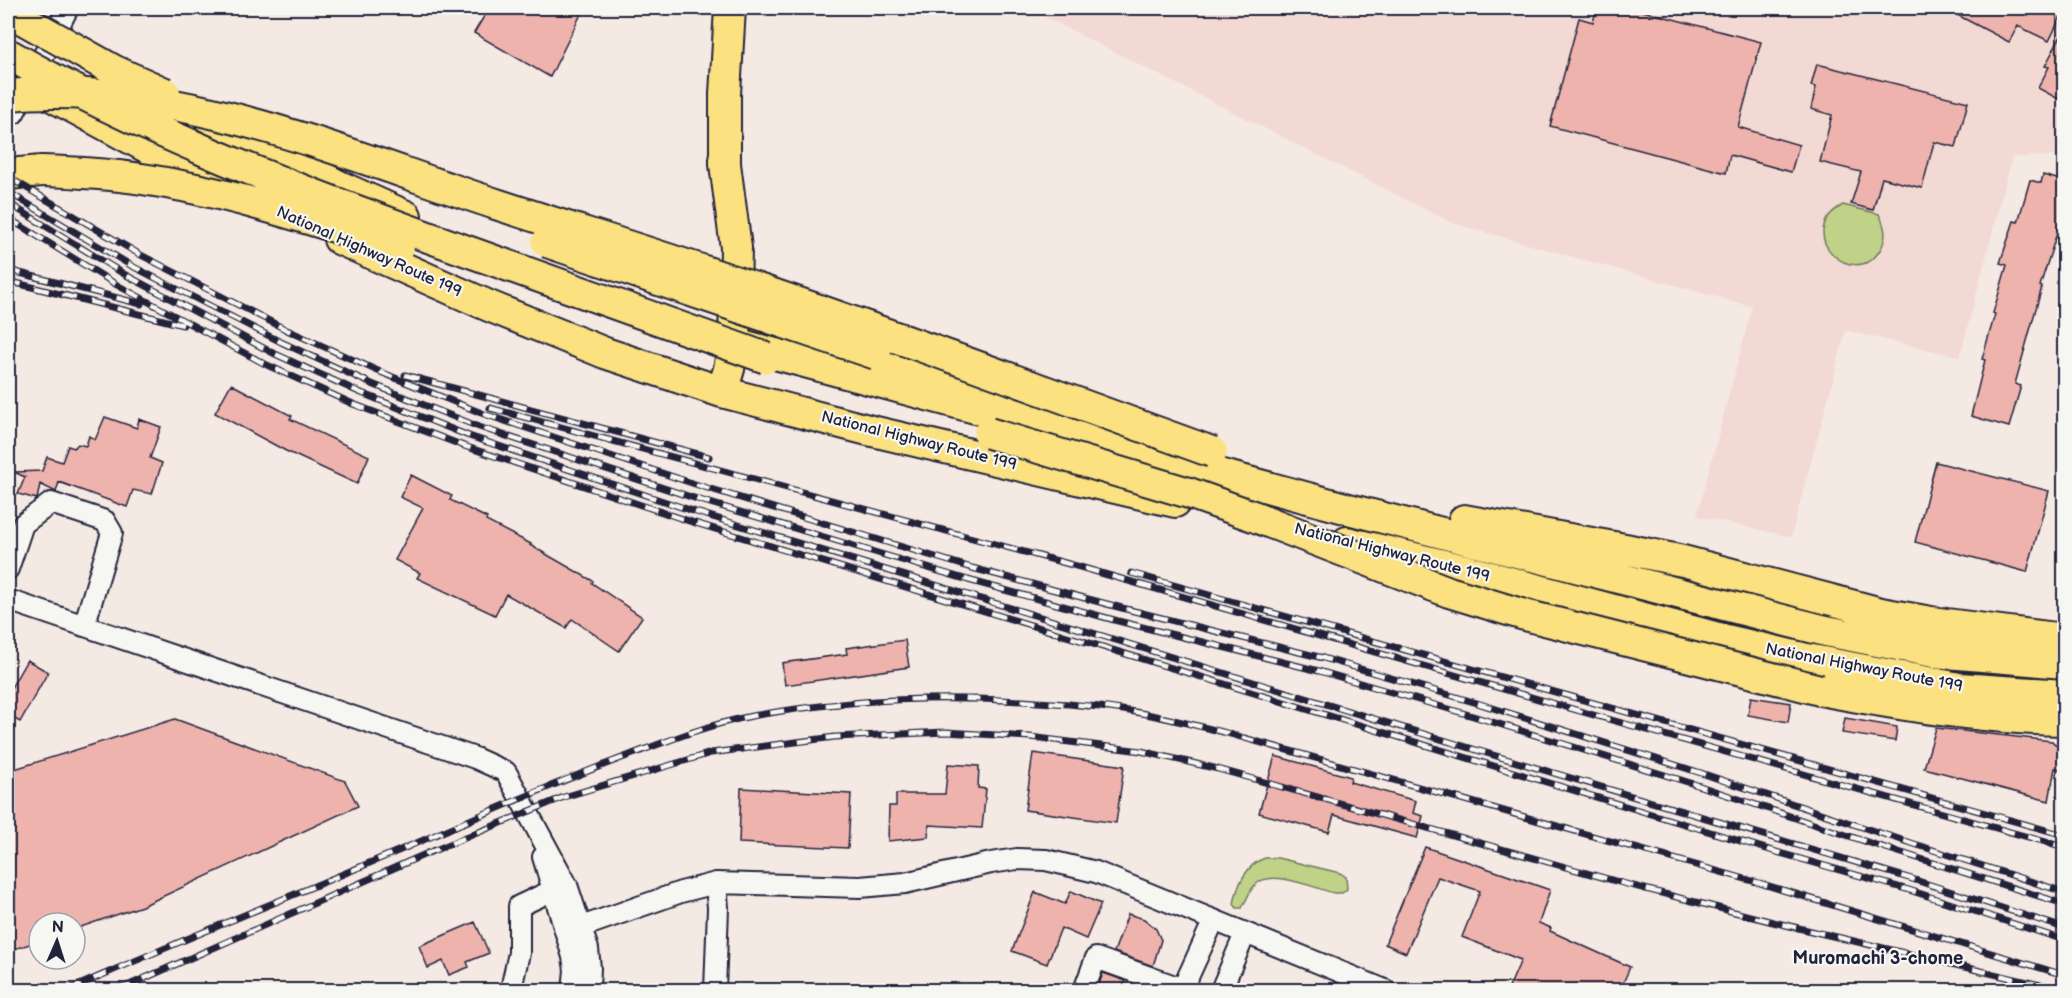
<svg xmlns="http://www.w3.org/2000/svg" width="2072" height="998" font-family="'Balsamiq Sans',sans-serif">
  <rect width="100%" height="100%" fill="#f5e9e4"/>
  <filter id="ink" filterUnits="userSpaceOnUse"><feTurbulence type="fractalNoise" baseFrequency=".0167" numOctaves="2"/><feDisplacementMap in="SourceGraphic" scale="12" xChannelSelector="R" yChannelSelector="G"/><feConvolveMatrix kernelMatrix="1 2 1 2 8 2 1 2 1" color-interpolation-filters="sRGB"/></filter>
  <g filter="url(#ink)">
    <!-- built -->
    <path fill="#f3d9d4" d="M947 8H2064V156L2012 157 1960 357 1846 331 1791 537 1697 516 1752 307 1452 223 1035 12Z"/>
    <!-- green -->
    <path fill="#bfd287" stroke="#707a61" stroke-width="1.5" d="M1843 205 1879 214C1885 226 1888 237 1880 250 1854 292 1791 233 1843 205Z
      M1265 858H1278L1340 873 1346 877 1347 889 1342 893H1334C1314 888 1271 868 1255 885 1250 890 1247 899 1243 906L1242 908H1237L1234 904C1237 886 1246 864 1265 858Z"/>
    <!-- building -->
    <path fill="#efb3ae" stroke="#22223b" stroke-width="1.5" d="M489 8H584L550 77 474 33Z
      M1597 8H1631L1761 42 1738 127 1799 145 1791 172 1730 155 1726 173 1550 126 1579 18 1593 22Z
      M1944 8H2064V10L2049 41 2018 26 2009 42Z
      M2064 30V102L2038 88 2049 67 2045 66Z
      M1817 64 1968 102 1956 147 1934 142 1922 188 1882 178 1873 210 1851 204 1861 172 1820 162 1832 115 1811 109 1816 87 1811 86Z
      M2043 175 2064 181V211L2040 286 2042 287 2015 384 2021 386 2009 427 1971 416 1985 360 1982 359 1995 314 1993 313 2007 265 2000 263 2014 221 2018 222 2030 180 2041 183Z
      M231 384 292 416 290 419 369 456 357 484 286 451 215 413Z
      M105 417 137 428 139 419 161 427 150 458 162 463 152 494 133 490 127 507 59 482 56 492 40 484 37 499 18 494 25 477 14 472 42 471 47 457 62 462 68 446 74 448 78 444 86 446 89 436 95 440Z
      M1936 462 2049 491 2027 572 1915 542Z
      M411 475 452 496 450 500 487 518 486 521 531 544 530 545 593 581 592 583 642 617 619 651 572 619 566 628 506 594 495 615 417 578 420 573 395 560 423 508 400 497Z
      M905 640 909 667 785 685 782 663 847 654 846 648Z
      M27 660 48 672 20 722 8 715V693Z
      M1751 697 1791 703 1788 722 1748 715Z
      M1845 718 1897 727 1895 741 1842 733Z
      M175 719 345 781 358 806 142 906 75 929V923H39V941L8 951V771Z
      M1936 728 2052 741 2059 748 2061 770 2055 768 2049 801 1924 768Z
      M1033 753 1124 766 1116 823 1025 810Z
      M1275 756 1351 777 1350 782 1416 801 1413 813 1423 816 1417 838 1334 815 1329 832 1259 813Z
      M948 764 979 766 978 788 986 789 982 828 929 825 928 837 888 841 889 806H896V794H945Z
      M741 788 851 794 848 848 739 843Z
      M1425 847 1550 890 1539 923 1551 928 1550 931 1630 967 1620 990H1508L1521 960 1462 937 1480 891 1438 877 1406 953 1385 944Z
      M1071 891 1101 904 1086 939 1061 928 1047 964 1012 951 1035 892 1065 904Z
      M1128 914 1144 919 1156 929 1161 940 1153 966 1114 952Z
      M475 922 489 953 467 962 469 967 449 975 443 961 428 968 419 946Z
      M1103 973 1126 981 1122 990H1097Z"/>
    <g fill="none" stroke-linecap="round" stroke-linejoin="round">
      <defs>
        <path id="minor" d="M14 113 68 8
          M8 569 23 524 51 503 105 521 112 533 84 626
          M8 600 475 758 506 772 567 885 588 949 590 968 589 990
          M543 857 573 957 575 970 573 990
          M567 932 681 892 716 883 860 887 905 883 991 863 1017 859 1046 860 1096 872 1385 990
          M511 989 519 953V906L562 886
          M715 990 718 908 716 883
          M1084 990 1096 958 1183 989
          M1182 990 1214 920
          M1221 990 1245 934"/>
        <path id="highway" d="M8 72 152 150 241 193
          M208 117 339 186 406 216
          M8 174 42 171
          M339 239 489 306 605 353 722 392 868 430 1175 502
          M742 345 1356 511 1826 631 1934 652 2064 663
          M876 354 1056 409
          M722 392 729 369 734 342 736 248 725 164V94L730 8
          M1464 520 1625 549 1683 561 1881 613 1931 622 2064 639
          M1347 542 1461 569 1718 638 1807 659 1959 688 2064 695
          M1820 690C1900 705 1983 719 2064 720"/>
      </defs>
      <!-- minor casing -->
      <use href="#minor" stroke="#22223b" stroke-width="24"/>
      <!-- highway casing -->
      <use href="#highway" stroke="#22223b" stroke-width="34"/>
      <!-- minor -->
      <use href="#minor" stroke="#f6f6f2" stroke-width="20"/>
      <!-- highway -->
      <use href="#highway" stroke="#fbe180" stroke-width="30"/>
      <defs>
        <path id="rail" d="M8 177 139 254 287 330 378 371 484 414 704 487 972 568 1122 608 1323 658 1477 703 1698 772 1877 832 2064 892
          M8 192 132 266 281 342 372 384 479 427 700 500 968 580 1118 621 1319 671 1473 716 1694 784 1873 844 2064 904
          M8 203 124 274 273 353 359 392 469 436 696 512 1483 752 1912 879 2064 928
          M8 218 117 285 267 365 353 404 464 446 692 522 1773 851 1909 890 2064 940
          M8 270 141 304
          M8 281 183 325
          M405 375 709 457
          M490 408 1080 567 1590 714 2064 847
          M1131 573 2064 835
          M68 990C179 941 292 896 405 848 479 816 554 783 630 755 670 740 710 724 752 716 846 699 942 695 1037 702 1074 704 1111 707 1146 714 1172 719 1198 726 1223 732L1756 882 2064 975
          M118 990 428 853 564 797 711 753 835 737 946 732 1030 737 1141 751 1218 769 1626 884 1773 922 2062 990"/>
      </defs>
      <!-- rail casing -->
      <use href="#rail" stroke="#22223b" stroke-width="7"/>
      <!-- rail -->
      <use href="#rail" stroke="#f6f6f2" stroke-width="4.5" stroke-dasharray="14" stroke-linecap="butt"/>
      <defs>
        <path id="highway-bridge" d="M8 11 115 71 165 93
          M8 54C141 130 284 185 428 237 541 278 654 318 766 358
          M8 95C178 80 340 153 499 205 575 230 652 253 728 279 891 333 1051 394 1212 452
          M42 171C76 172 109 174 142 179 230 192 315 221 399 247
          M547 242 876 354
          M989 433 1189 493 1253 516 1449 592 1521 614 1820 690"/>
      </defs>
      <!-- highway-bridge casing -->
      <use href="#highway-bridge" stroke="#22223b" stroke-width="34" stroke-linecap="butt"/>
      <!-- highway-bridge -->
      <use href="#highway-bridge" stroke="#fbe180" stroke-width="30"/>
    </g>
  </g>
  <g text-anchor="middle" dominant-baseline="central" stroke-width="4.5" stroke-linejoin="round" paint-order="stroke">
    <!-- street labels -->
    <g font-size="16" fill="#22223b" stroke="#f6f6f2">
      <text transform="translate(369 252) rotate(24)">National Highway Route 199</text>
      <text transform="translate(919 441) rotate(14)">National Highway Route 199</text>
      <text transform="translate(1392 553) rotate(14)">National Highway Route 199</text>
      <text transform="translate(1864 668) rotate(11)">National Highway Route 199</text>
    </g>
    <!-- neighbourhood labels -->
    <g font-size="18" font-weight="bold" fill="#22223b" stroke="#f6f6f2">
      <text x="1878" y="958">Muromachi 3-chome</text>
    </g>
  </g>
  <!-- margin -->
  <rect width="2072" height="998" fill="none" stroke="#f6f6f2" stroke-width="30"/>
  <rect x="15" y="15" width="2042" height="968" fill="none" stroke="#22223b" stroke-width="2" filter="url(#ink)"/>
  <!-- north arrow -->
  <g transform="translate(57 941) rotate(3)"><circle r="28" fill="#f6f6f2" stroke="#a1a1a9" stroke-width="1.5"/>
  <path d="M0-4.5L10 22L0 15L-10 22Z" fill="#22223b"/>
  <text y="-9" font-size="16" font-weight="bold" text-anchor="middle" fill="#22223b">N</text>
  </g>
</svg>
